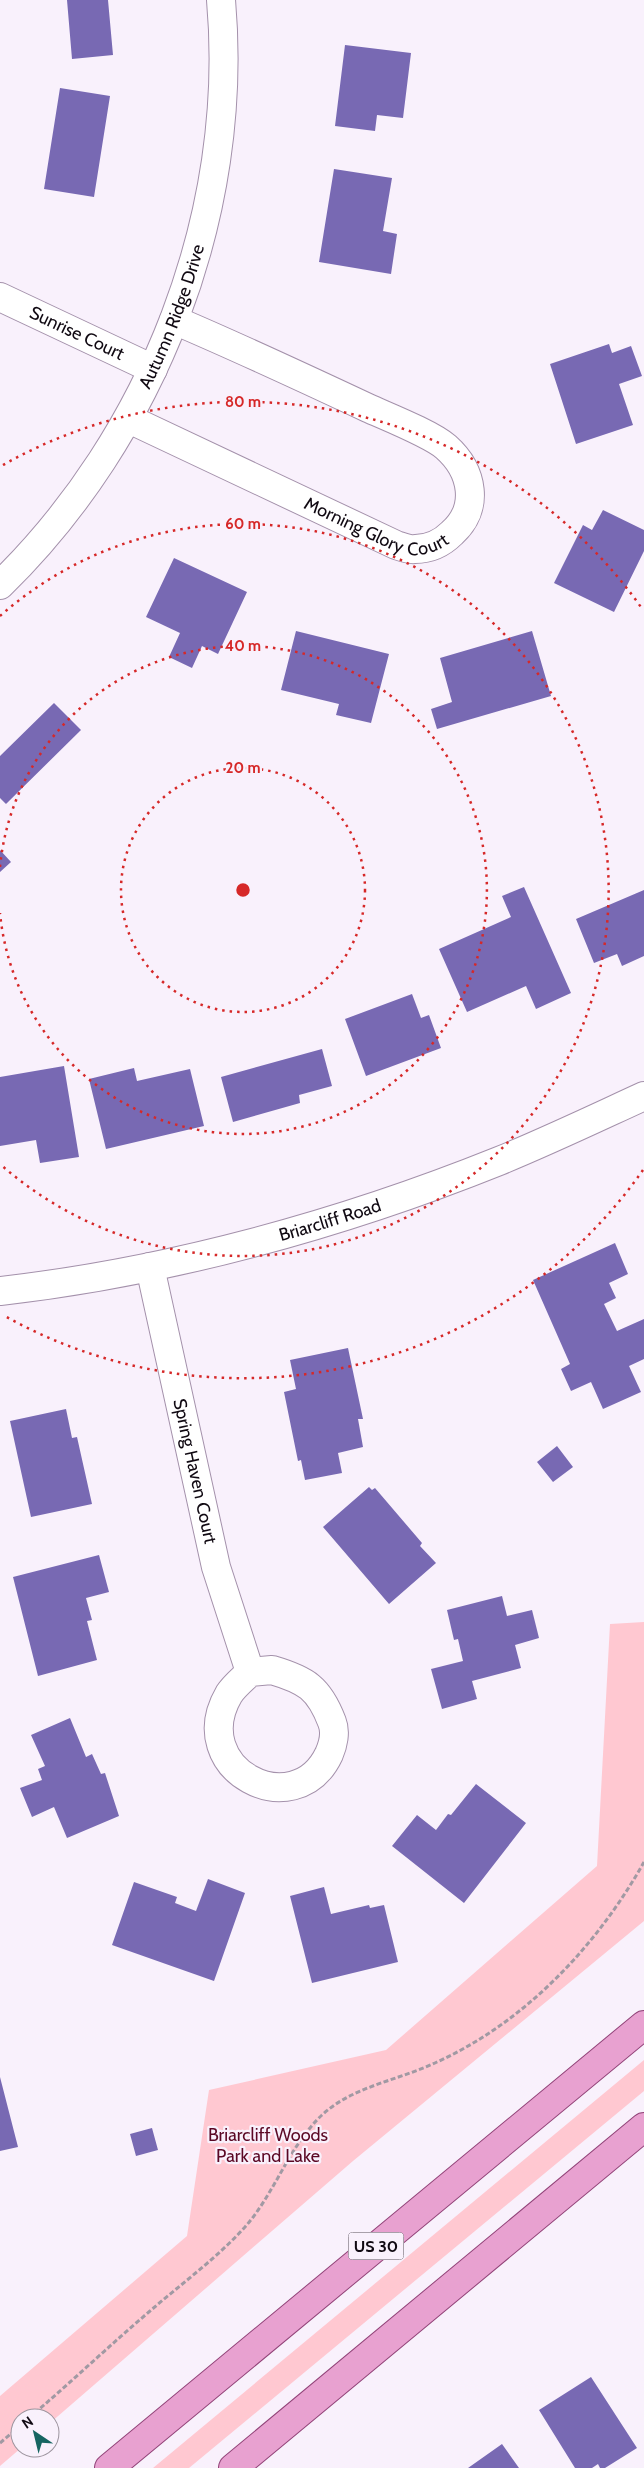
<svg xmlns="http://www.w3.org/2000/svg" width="644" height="2468" font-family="Cabin,sans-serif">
  <rect width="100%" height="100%" fill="#f9f1fc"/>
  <!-- green -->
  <path fill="#ffc8d1" d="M644 1622V1921L353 2161 50 2423V2418H20L21 2448 0 2466V2396L187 2236 209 2090 386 2050 597 1866 610 1624Z
    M644 2060V2091L189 2468H153Z"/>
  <!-- building -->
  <path fill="#7869b3" d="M67 0H108L113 55 72 59Z
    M345 45 411 53 403 118 377 115 375 131 335 126Z
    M60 88 110 96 94 197 44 189Z
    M334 169 392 178 383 231 397 234 391 274 319 262Z
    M609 344 612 353 631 346 642 376 619 384 633 425 576 444 550 364Z
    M603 510 644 530V551L614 612 554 583 583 525 592 530Z
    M174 558 247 592 218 654 202 646 192 668 169 657 180 633 146 617Z
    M296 631 389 654 371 723 336 715 339 704 281 690Z
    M532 631 551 696 437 729 431 709 452 702 440 658Z
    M54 703 81 730 6 804 0 798V756Z
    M0 850 11 862 0 872Z
    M524 887 571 993 536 1009 526 986 467 1012 439 949 511 917 502 896Z
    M644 890V956L622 966 617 954 594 963 576 919Z
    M412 994 421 1018 429 1015 441 1048 366 1076 345 1019Z
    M322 1049 332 1086 299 1095 300 1103 233 1122 221 1077Z
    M64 1066 79 1157 40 1163 36 1140 0 1146V1077Z
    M134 1068 137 1081 190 1069 204 1126 106 1149 89 1079Z
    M615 1243 628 1274 609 1283 616 1298 604 1304 617 1331 644 1319V1359L629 1366 641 1392 603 1409 591 1382 571 1391 561 1369 570 1364 533 1280Z
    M348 1348 363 1419H358L363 1447 338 1453 342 1473 305 1480 301 1460 298 1461 284 1392 296 1389 290 1360Z
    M66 1409 72 1438 77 1437 92 1504 31 1517 10 1421Z
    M557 1446 573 1467 553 1482 537 1462Z
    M369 1487 372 1490 375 1488 422 1543 420 1546 436 1563 389 1604 323 1527Z
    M99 1555 109 1592 86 1598 92 1620 87 1621 97 1660 38 1676 13 1577Z
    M502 1596 507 1616 532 1610 539 1638 515 1645 521 1668 472 1681 477 1699 442 1709 431 1669 463 1661 458 1639 454 1640 447 1610Z
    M70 1718 86 1757 92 1754 101 1774 105 1773 119 1816 67 1838 54 1807 32 1817 20 1788 42 1780 38 1769 45 1766 31 1735Z
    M476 1784 526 1823 464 1903 392 1846 417 1815 436 1830 448 1814 451 1815Z
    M208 1879 245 1893 214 1981 112 1945 134 1882 177 1897 175 1903 196 1911Z
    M324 1887 331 1914 369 1905 370 1908 384 1905 398 1962 312 1983 290 1896Z
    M0 2077 18 2147 0 2151Z
    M152 2128 158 2150 136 2156 130 2134Z
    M591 2377 637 2448 605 2468H600L598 2464 592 2468H575L539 2410Z
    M502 2444 519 2468H468Z"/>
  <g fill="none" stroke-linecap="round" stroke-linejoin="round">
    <defs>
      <g id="minor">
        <path id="s1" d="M0 297 153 369"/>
        <path id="s2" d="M129 419 396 545C402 547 409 550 415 549 429 549 442 543 452 533 480 508 473 471 446 447 431 434 388 417 368 408 304 378 240 348 174 320"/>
        <path id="s3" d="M0 585C153 436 240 214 221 0"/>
        <path id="s4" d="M150 1267 216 1567 250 1672"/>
        <path d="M272 1670C306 1680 319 1688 332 1722 336 1732 333 1745 329 1754 295 1826 185 1769 229 1694 234 1686 243 1679 250 1672Z"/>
      </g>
      <g id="tertiary">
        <path id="s5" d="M0 1291C169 1272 342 1224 499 1161 548 1141 596 1118 644 1096"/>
      </g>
      <path id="primary" d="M109 2468 644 2025
        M233 2468 644 2127"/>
    </defs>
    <!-- minor casing -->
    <use href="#minor" stroke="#a491ab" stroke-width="30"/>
    <!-- tertiary casing -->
    <use href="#tertiary" stroke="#a491ab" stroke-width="30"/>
    <!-- primary casing -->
    <use href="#primary" stroke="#924479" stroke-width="30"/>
    <!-- path -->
    <path stroke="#a199a3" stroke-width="3" stroke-dasharray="5 2.5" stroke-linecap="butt" d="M29 2418C70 2383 109 2346 150 2311 181 2284 217 2258 245 2227 275 2193 289 2146 322 2115 353 2086 400 2080 437 2062 525 2022 597 1946 644 1862
      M0 2443 20 2426"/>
    <!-- minor -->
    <use href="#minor" stroke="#fff" stroke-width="28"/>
    <!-- tertiary -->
    <use href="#tertiary" stroke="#fff" stroke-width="28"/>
    <!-- primary -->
    <use href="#primary" stroke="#e8a1d0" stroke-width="28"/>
  </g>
  <!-- distance rings -->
  <g fill="none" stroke="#d62828" stroke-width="2.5" stroke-dasharray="2.5 5">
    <circle cx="243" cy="890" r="122"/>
    <path d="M0 867A244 244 0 1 1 0 913"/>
    <path d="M0 616A366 366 0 1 1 0 1164"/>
    <path d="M643 1170A488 488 0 0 1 3 1315M3 465A488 488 0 0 1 643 610"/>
  </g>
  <g text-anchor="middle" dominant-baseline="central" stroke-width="4.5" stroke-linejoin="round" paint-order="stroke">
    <!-- shield labels -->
    <rect fill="#f9f1fc" stroke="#564f58" stroke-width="1" x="348.5" y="2232.5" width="55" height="27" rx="4"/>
    <g font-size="16" font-weight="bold" fill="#100912">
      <text x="376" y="2246">US 30</text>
    </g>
    <!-- street labels -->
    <g font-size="18" fill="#100912" stroke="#f9f1fc">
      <text stroke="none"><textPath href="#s3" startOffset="322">Autumn Ridge Drive</textPath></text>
      <text stroke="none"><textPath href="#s1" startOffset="85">Sunrise Court</textPath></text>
      <text stroke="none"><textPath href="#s2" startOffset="272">Morning Glory Court</textPath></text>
      <text stroke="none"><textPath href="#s5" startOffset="338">Briarcliff Road</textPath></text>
      <text stroke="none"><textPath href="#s4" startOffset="209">Spring Haven Court</textPath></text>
    </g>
    <!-- park labels -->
    <g font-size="18" fill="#5b0825" stroke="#f9f1fc">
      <text x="268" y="2135">Briarcliff Woods<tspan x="268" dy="21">Park and Lake</tspan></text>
    </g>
  </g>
  <circle cx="243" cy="890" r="8" fill="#d62828" stroke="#f9f1fc" stroke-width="2.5"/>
  <g font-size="15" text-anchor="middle" font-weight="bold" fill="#d62828" stroke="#f9f1fc" stroke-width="4.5" stroke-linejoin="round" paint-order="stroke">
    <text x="243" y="407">80 m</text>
    <text x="243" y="529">60 m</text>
    <text x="243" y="651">40 m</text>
    <text x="243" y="773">20 m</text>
  </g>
  <!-- north arrow -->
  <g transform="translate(35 2433) rotate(325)"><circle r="24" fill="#f9f1fc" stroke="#9c949e"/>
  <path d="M0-4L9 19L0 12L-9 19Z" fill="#166561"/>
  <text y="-8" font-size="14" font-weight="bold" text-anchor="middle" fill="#100912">N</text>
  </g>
</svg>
